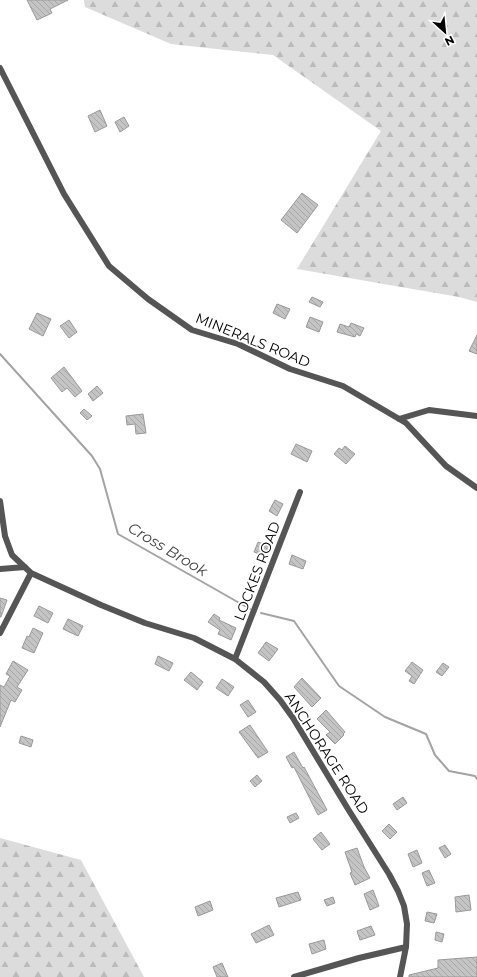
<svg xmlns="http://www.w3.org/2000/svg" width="477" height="977" font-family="Montserrat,sans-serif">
  <defs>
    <pattern id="forest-firs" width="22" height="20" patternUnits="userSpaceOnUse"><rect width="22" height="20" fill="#dcdcdc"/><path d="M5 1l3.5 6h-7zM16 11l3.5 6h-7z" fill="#bbb"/></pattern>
    <pattern id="building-back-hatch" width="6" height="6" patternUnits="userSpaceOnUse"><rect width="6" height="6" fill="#c4c4c4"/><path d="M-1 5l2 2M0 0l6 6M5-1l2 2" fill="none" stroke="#a7a7a7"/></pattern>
  </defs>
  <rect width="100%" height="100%" fill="#fff"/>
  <!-- forest -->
  <path fill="url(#forest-firs)" d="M84 0H477V302L459 297 297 269 381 131 273 55 171 44 85 7Z
    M0 838 81 860 144 977H0Z"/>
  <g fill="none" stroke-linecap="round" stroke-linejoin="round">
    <!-- stream -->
    <path stroke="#a3a3a3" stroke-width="2" d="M0 354 92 456 100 469 118 534 250 609
      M261 613 294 621 339 686 385 717 426 734 435 755 449 771 475 776 477 779"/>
  </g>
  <!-- building -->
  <path fill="url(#building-back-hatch)" stroke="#999" d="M27 0H68L50 9 52 13 37 20Z
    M100 110 107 126 95 132 88 116Z
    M124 117 129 126 120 132 115 122Z
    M302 193 318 205 297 233 281 220Z
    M312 297 323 302 320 307 309 302Z
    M277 304 290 309 285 319 273 313Z
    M37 313 51 319 43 336 29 329Z
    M310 317 323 322 319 332 306 327Z
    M69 320 77 332 69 338 60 326Z
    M351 323 364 328 360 336 356 334 355 337 337 332 340 324 349 327Z
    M477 335V354L469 351Z
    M64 367 82 391 75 397 67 388 62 392 51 378Z
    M97 386 103 393 93 401 88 394Z
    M84 409 92 416 87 420 80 413Z
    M143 414 146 433 136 434 135 424 127 425 126 416Z
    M296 444 312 451 307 462 291 454Z
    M345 446 355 454 346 464 334 454 339 448 342 450Z
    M275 500 283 504 277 516 269 511Z
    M258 542 271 547 266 557 254 552Z
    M292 555 306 561 303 569 289 564Z
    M0 598 7 600 1 617H0Z
    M39 606 53 613 48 623 34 616Z
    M214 614 220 618 219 620 236 628 231 640 218 634 220 630 208 622Z
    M68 619 83 626 78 636 63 629Z
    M33 628 43 633 34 653 22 648 27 636 29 637Z
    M266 642 278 649 269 661 258 653Z
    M158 656 173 663 169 671 155 664Z
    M13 661 28 670 17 687 22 690 15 702 11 700 0 727V685L4 687 10 676 6 674Z
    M412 662 423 670 414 684 409 681 412 676 405 671Z
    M443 663 449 667 442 676 436 672Z
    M191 672 203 682 197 690 184 680Z
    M302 678 321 698 312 707 294 687Z
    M222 679 234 687 228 696 216 688Z
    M248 700 256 712 248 717 240 705Z
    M326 710 345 732 343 734 344 735 335 744 326 735 330 732 317 719Z
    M250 725 268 752 258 758 239 732Z
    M21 736 33 740 31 747 19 743Z
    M294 752 303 768 304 767 327 810 318 815 294 767 292 768 286 757Z
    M257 775 262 781 255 787 250 781Z
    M403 797 407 803 397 810 393 804Z
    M296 813 299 818 290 823 287 817Z
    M389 824 397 832 390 839 382 831Z
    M321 832 330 844 322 850 313 839Z
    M445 845 451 854 445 858 439 848Z
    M357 848 364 867 370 878 355 885 350 873 352 872 345 852Z
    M417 850 422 863 413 867 408 854Z
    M429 870 435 883 427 886 422 873Z
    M373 890 379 906 370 910 364 894Z
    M298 892 301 900 279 907 276 898Z
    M469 895 471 910 456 912 455 897Z
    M333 897 335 903 327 906 324 900Z
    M210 901 213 910 198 916 195 907Z
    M427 912 437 914 434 923 425 921Z
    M269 925 274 935 256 943 251 934Z
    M371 926 375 935 360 940 357 931Z
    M436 932 444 934 442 942 435 940Z
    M324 940 326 949 312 954 309 944Z
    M477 957V977H409V975L438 968V960Z
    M222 963 228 977H217L213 967Z"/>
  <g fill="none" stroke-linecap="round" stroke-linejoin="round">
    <!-- street -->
    <path stroke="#555" stroke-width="6" d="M0 68 64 194 109 266 148 299 192 330 238 344 290 369 343 386 406 423 446 466 477 488
      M399 419 429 410 477 416
      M0 501 5 536 12 555 31 573 101 605 145 623 194 638 235 659 264 682 280 700 293 718 348 809 389 874 398 891 404 906 407 924 406 947 400 977
      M0 569 25 567
      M0 633 31 573
      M235 659 300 492
      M294 977 359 958 406 947"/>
  </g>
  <g text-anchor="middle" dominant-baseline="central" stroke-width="3.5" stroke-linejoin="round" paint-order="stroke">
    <!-- street labels -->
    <g font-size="14" fill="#000" stroke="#fff">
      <text transform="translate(253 340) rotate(22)">MINERALS ROAD</text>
      <text transform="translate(257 571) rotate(-69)">LOCKES ROAD</text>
      <text transform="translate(327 753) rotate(57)">ANCHORAGE ROAD</text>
    </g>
    <!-- water labels -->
    <g font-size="15" font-style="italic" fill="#444" stroke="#fff">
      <text transform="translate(168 549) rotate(31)">Cross Brook</text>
    </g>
  </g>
  <!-- north arrow -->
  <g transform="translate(445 32) rotate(153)" stroke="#ffffff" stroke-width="3" paint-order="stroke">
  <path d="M0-3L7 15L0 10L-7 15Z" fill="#000000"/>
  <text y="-6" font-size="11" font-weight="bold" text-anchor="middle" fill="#000000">N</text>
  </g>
</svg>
